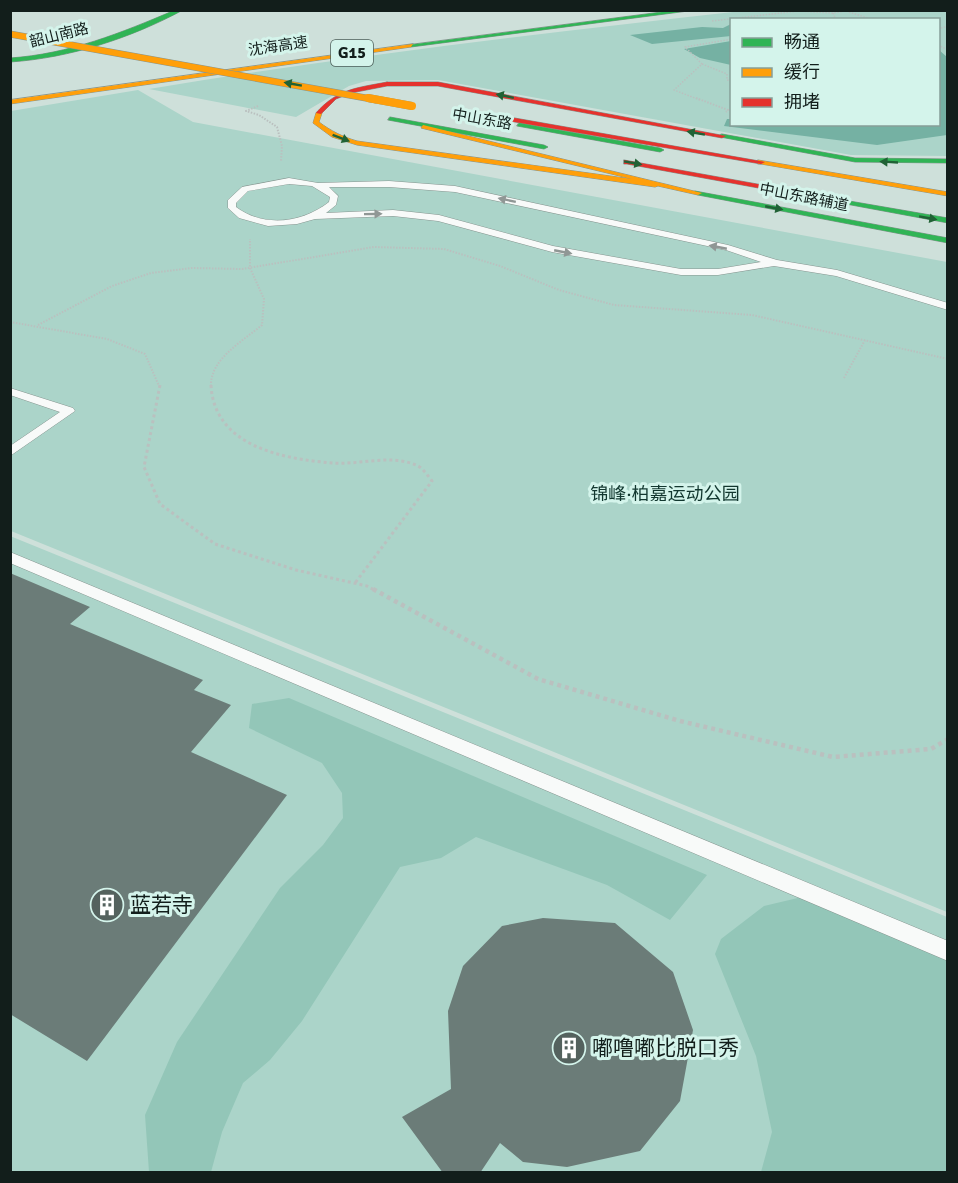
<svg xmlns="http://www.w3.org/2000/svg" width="958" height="1183" font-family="Signika,'Noto Sans SC',sans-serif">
  <rect width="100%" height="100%" fill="#cee0da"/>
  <!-- green -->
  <path fill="#abd4c9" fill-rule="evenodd" d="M742 11H947L948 156 851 155 438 80 366 81 349 86 296 117 149 89C346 56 543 33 742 11ZM732 20H938V124H732Z
    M138 90 193 122 947 262V912L11 531V111Z
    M10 536 947 917V1172H11Z"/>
  <!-- forest -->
  <path fill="#93c6b8" d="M289 698 707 875 670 920 607 885 476 837 441 858 400 867 302 1021 270 1060 243 1083 222 1132 211 1172H149L145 1115 177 1042 280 888 323 845 343 818 342 793 322 763 249 728 252 704Z
    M802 897 947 957V1172H761L772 1132 756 1056 715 954 721 939 764 906Z"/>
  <!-- water -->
  <path fill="#75b1a3" d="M731 24V36L652 44 630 35 702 27 723 28Z
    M731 41V65L700 58 684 49Z
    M939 50 947 57V135L877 145 724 126 727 119H731L732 124H938Z"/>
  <!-- building -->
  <path fill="#6b7c78" d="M10 573 90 607 70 624 203 680 194 690 231 705 191 752 287 795 87 1061 10 1014Z
    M543 918 615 923 673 972 693 1030 680 1101 640 1151 567 1167 523 1162 500 1143 480 1173H443L402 1117 451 1089 448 1011 463 966 502 926Z"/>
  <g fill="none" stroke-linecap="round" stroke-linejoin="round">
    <defs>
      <path id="lane" d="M289 178 318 183 389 181 455 186 728 245 777 260 837 270 948 303V310L836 276 774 266 718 275H681L552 252 438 221 393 216 315 219 297 224 268 226 239 218 228 208V200L242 187ZM289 184 312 186 330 197 329 202C302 223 264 228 236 207V203L248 191ZM329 187H389L455 192 726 250 761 262 718 269H681L553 246 439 215 393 210 326 213 336 205 338 196Z
        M10 388 73 408 75 411 10 456V446L60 412 10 395Z
        M10 552 948 941V961L10 563Z"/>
      <path id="fast" d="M175 10H183C131 38 70 58 10 62V58C69 54 121 33 175 10Z
        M677 10H696L411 47 408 45Z
        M390 117 544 145 548 147 544 149 388 120Z
        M519 123 660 148 664 150 660 152 517 126Z
        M722 134 855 158 948 159V163L855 162 720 137V135Z
        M695 191 948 238V243L698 195 694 193Z
        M832 198 948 218V223L835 202H832Z"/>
      <path id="slow" d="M413 44 411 47 10 104V100Z
        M319 111 322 113 319 122C331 131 343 137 357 141L632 179 421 128 423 125 702 193 698 195 658 186 655 187 357 145 332 137 313 123 316 113Z
        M758 160 948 192V196L761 164H758Z"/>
      <path id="jam" d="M387 82H438L726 136 722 138 438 86H387L351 93 336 99 321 114 316 113C337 89 356 88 387 82Z
        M460 114 509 117 765 162 761 164 509 121 462 117Z
        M624 160 835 198 839 200 835 202 627 164H624Z"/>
    </defs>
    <!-- lane casing -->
    <use href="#lane" stroke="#879590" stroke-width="1"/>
    <!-- fast casing -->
    <use href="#fast" stroke="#879590" stroke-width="1"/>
    <!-- slow casing -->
    <use href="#slow" stroke="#879590" stroke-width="1"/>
    <!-- jam casing -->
    <use href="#jam" stroke="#879590" stroke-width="1"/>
    <!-- path-far3 -->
    <path stroke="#bac0bf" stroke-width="1.5" stroke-dasharray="1.5 1.5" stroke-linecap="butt" d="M849 12 874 20
      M833 13 836 20
      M712 21 798 11 833 13 852 10
      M938 29 948 26
      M938 45 948 50
      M702 64 727 74V80L732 81
      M700 100 674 90 702 64 685 47 732 39"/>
    <!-- path-far2 -->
    <path stroke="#bac0bf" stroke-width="2" stroke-dasharray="1.5 1.5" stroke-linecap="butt" d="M696 98 728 110 726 112
      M258 106 246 111 259 115 277 127 282 146 281 161
      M10 322 107 339 145 354 159 386
      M38 325 112 286 151 273 192 268 242 269 374 247 444 249 500 266 559 290 614 305 752 315 948 359
      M844 378 865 340
      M211 386C210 359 243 341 262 325L264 299 250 268V239"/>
    <!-- path-far1 -->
    <path stroke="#bac0bf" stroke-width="3" stroke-dasharray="3 3" stroke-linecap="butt" d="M160 385 144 467 160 504 215 544 296 570 367 586 376 591
      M211 385C214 446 282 459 333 463 360 465 390 454 416 465 422 467 428 476 432 481L355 583"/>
    <!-- path -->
    <path stroke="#bac0bf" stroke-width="4.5" stroke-dasharray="4 4" stroke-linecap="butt" d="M373 589 538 679 680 721 833 757 931 749 948 739"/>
    <!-- lane -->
    <use href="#lane" fill="#f8faf9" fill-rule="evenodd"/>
    <!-- fast -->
    <use href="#fast" fill="#30b455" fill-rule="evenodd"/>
    <!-- slow -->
    <use href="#slow" fill="#ff9f0a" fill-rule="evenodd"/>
    <!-- jam -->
    <use href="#jam" fill="#e5322d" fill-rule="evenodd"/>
    <defs>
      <path id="slow-bridge-far1" d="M10 34 377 100"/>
      <path id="slow-bridge" d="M368 98 412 106"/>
    </defs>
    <!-- slow-bridge-far1 casing -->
    <use href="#slow-bridge-far1" stroke="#879590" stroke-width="7" stroke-linecap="butt"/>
    <!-- slow-bridge casing -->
    <use href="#slow-bridge" stroke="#879590" stroke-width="8" stroke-linecap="butt"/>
    <!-- slow-bridge-far1 -->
    <use href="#slow-bridge-far1" stroke="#ff9f0a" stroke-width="6"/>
    <!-- slow-bridge -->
    <use href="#slow-bridge" stroke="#ff9f0a" stroke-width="8"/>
  </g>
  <!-- one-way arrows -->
  <defs><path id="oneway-solid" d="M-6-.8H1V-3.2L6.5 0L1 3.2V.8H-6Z" transform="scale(1.5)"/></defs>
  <g fill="#206235">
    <use href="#oneway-solid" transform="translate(293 84) rotate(-170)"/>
    <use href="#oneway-solid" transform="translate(505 96) rotate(-168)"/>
    <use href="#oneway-solid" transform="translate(696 133) rotate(-170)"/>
    <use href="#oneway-solid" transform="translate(341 138) rotate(21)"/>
    <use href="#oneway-solid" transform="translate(889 162) rotate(-177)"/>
    <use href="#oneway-solid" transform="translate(633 163) rotate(10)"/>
    <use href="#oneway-solid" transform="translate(774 208) rotate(11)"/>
    <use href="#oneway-solid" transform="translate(928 218) rotate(10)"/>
  </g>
  <g fill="#909795">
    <use href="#oneway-solid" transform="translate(507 200) rotate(-168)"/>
    <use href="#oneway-solid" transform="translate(373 214) rotate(-1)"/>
    <use href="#oneway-solid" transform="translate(718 247) rotate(-169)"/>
    <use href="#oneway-solid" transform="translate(563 252) rotate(11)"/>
  </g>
  <!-- icons -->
  <defs>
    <symbol id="building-disc" viewBox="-11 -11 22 22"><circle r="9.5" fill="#54625e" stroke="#d4f4eb"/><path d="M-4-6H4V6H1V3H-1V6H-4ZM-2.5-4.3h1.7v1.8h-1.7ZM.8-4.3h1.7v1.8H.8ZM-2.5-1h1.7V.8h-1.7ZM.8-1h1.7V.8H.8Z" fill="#fff"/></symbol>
  </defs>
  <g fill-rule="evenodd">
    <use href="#building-disc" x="88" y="886" width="38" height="38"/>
    <use href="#building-disc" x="550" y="1029" width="38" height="38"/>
  </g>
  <g text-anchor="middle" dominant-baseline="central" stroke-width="6" stroke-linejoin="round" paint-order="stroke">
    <!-- far-street labels -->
    <g font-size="15" fill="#121e1b" stroke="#d4f4eb">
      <text transform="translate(59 35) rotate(-14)">韶山南路</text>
      <text transform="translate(278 46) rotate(-8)">沈海高速</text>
      <text transform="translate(482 119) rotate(10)">中山东路</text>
      <text transform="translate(804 197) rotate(11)">中山东路辅道</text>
    </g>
    <!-- shield labels -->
    <rect fill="#d4f4eb" stroke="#4c5e59" stroke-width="1.5" x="331" y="40" width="42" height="26" rx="4.5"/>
    <g font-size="16" font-weight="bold" fill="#121e1b">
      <text x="352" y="53">G15</text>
    </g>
    <!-- park labels -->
    <g font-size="18" fill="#12372f" stroke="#d4f4eb">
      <text x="665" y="494">锦峰·柏嘉运动公园</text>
    </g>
    <!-- near-poi labels -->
    <g font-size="21" fill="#121e1b" stroke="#d4f4eb" text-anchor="start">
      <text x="130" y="905">蓝若寺</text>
      <text x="592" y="1048">嘟噜嘟比脱口秀</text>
    </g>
  </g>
  <!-- border -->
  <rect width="958" height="1183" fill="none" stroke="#121e1b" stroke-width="24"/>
  <!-- legend -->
  <rect x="730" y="18" width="210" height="108" fill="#d4f4eb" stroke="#869e98" stroke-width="1.5"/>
  <rect x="742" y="38" width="30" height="9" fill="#30b455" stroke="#869e98" stroke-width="1.5"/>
  <text x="784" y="48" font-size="18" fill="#121e1b">畅通</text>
  <rect x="742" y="68" width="30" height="9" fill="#ff9f0a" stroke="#869e98" stroke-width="1.5"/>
  <text x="784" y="78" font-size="18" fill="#121e1b">缓行</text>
  <rect x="742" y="98" width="30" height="9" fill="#e5322d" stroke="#869e98" stroke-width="1.5"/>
  <text x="784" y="108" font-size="18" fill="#121e1b">拥堵</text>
</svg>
